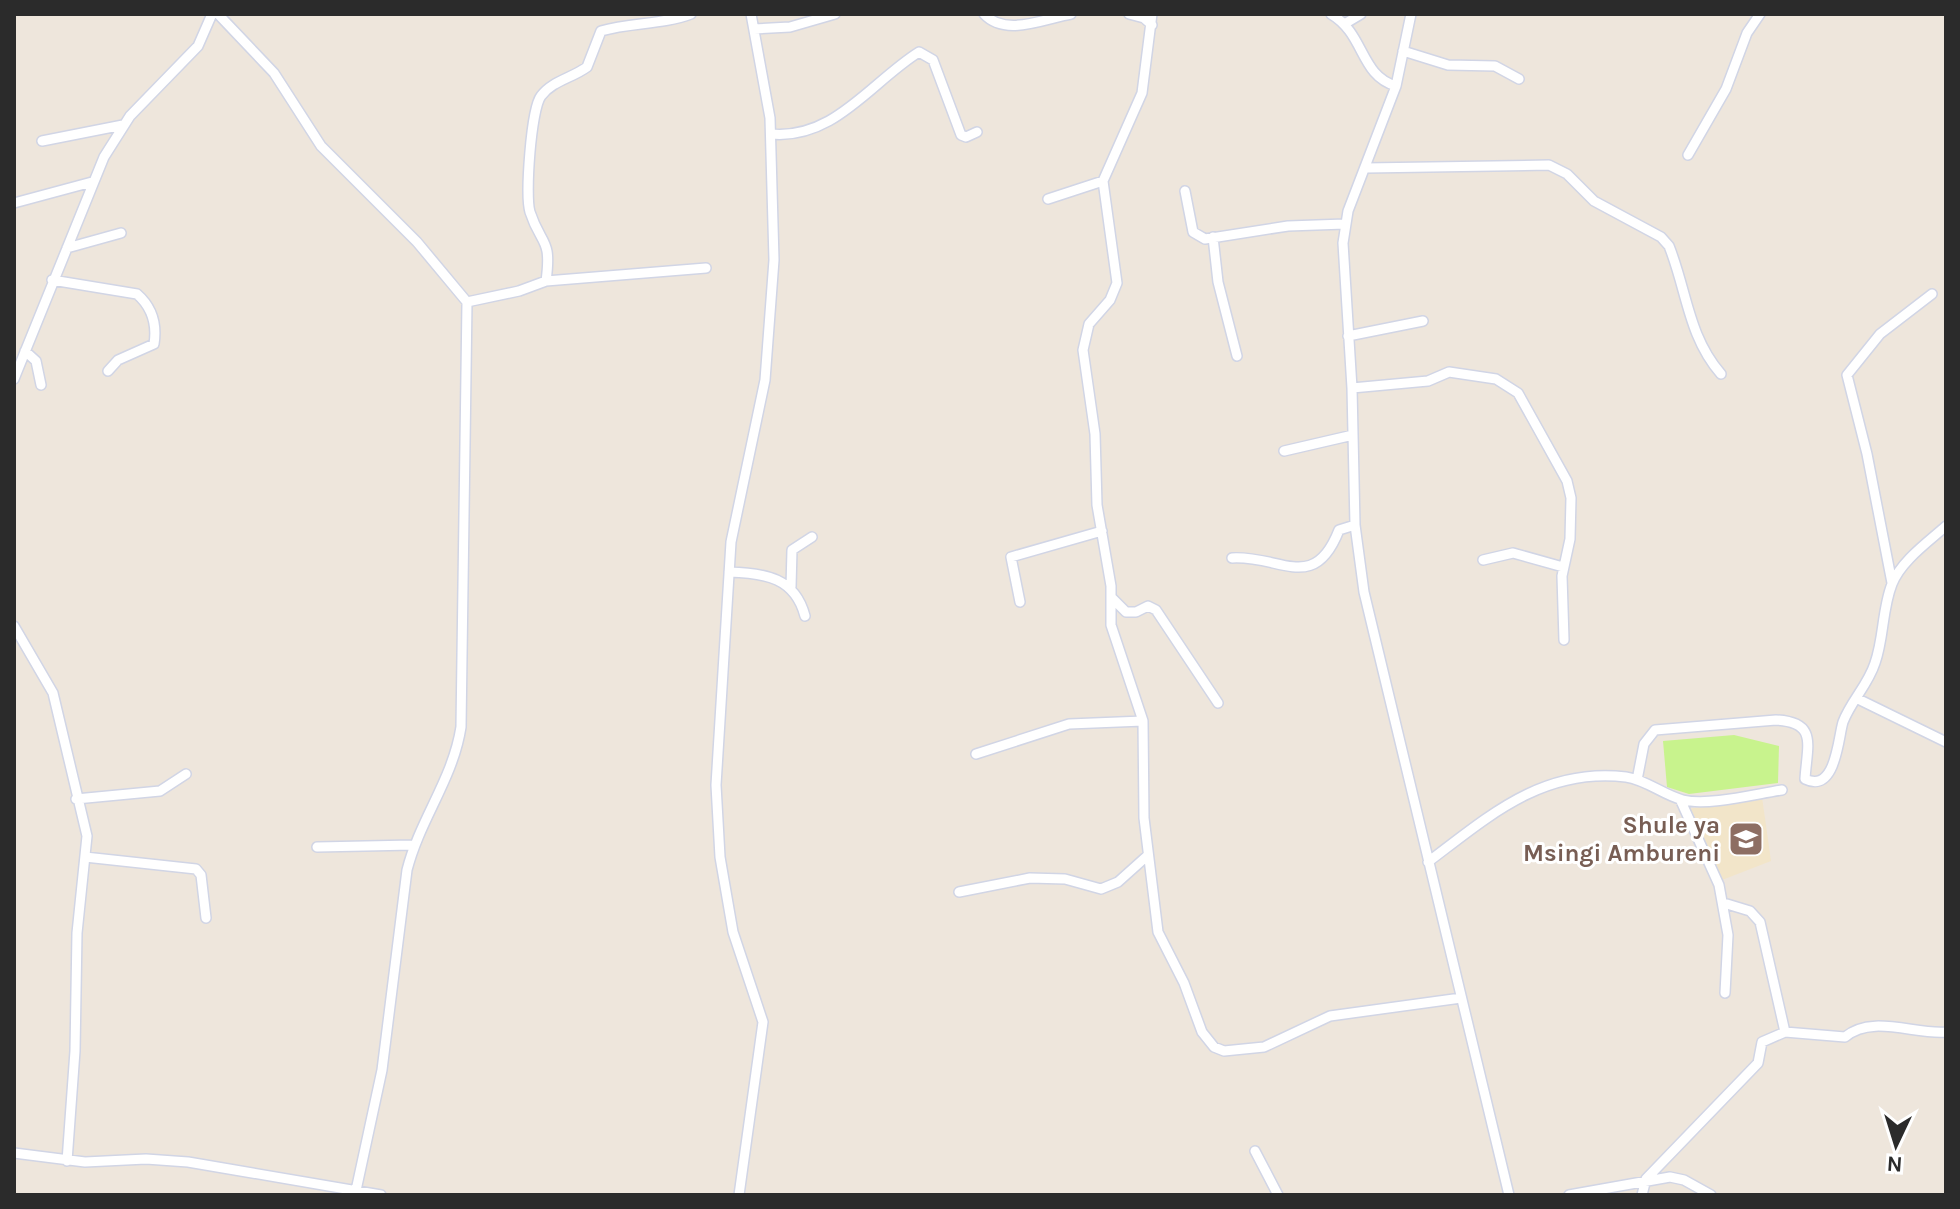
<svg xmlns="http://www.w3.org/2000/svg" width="1960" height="1209" font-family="Karla,sans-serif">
  <rect width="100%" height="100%" fill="#eee6dc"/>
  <!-- education -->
  <path fill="#f2e5c9" d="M1762 797 1771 861 1722 880 1688 809Z"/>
  <!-- pitch -->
  <path fill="#c8f38d" d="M1734 735 1779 746 1778 783 1689 794 1667 787 1663 741Z"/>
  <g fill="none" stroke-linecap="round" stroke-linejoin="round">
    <defs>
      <path id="minor" d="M218 14 274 73 321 146 417 242 467 302 461 727C453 779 420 819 407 870L382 1070 355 1195
        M984 14C1005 37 1044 19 1071 14
        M1129 14 1144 18 1152 25
        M1152 14 1142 93 1103 181 1117 283 1110 300 1089 324 1083 350 1095 434 1097 505 1111 586V625L1143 721 1144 818 1158 932 1184 983 1202 1032 1214 1047 1224 1051 1264 1047 1330 1016 1461 998
        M1331 14C1365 34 1360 76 1396 86
        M1411 14 1396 86 1348 211 1343 243 1352 388 1355 525 1364 592 1509 1195
        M1346 23 1361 14
        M754 29 790 27 835 14
        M1403 51 1448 65 1495 66 1519 79
        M771 134C834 140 871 82 919 52L933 60 961 135 966 137 977 132
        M42 141 123 125
        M1688 155 1726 89 1747 33 1760 14
        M1366 168 1549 165 1567 174 1594 201 1661 237 1669 246C1687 291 1688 336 1721 374
        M1185 191 1193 232 1205 239 1288 226 1345 224
        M1048 199 1103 181
        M14 203 92 182
        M1213 237 1218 282 1237 356
        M67 248 121 233
        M52 280 137 294C153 308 157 325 154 344L118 360 108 371
        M546 281C552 237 541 246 530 212 525 196 531 109 541 96 552 81 572 78 587 67L601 31C631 22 662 25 691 14
        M467 302 519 291 546 281 706 268
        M1348 336 1423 321
        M25 351 36 361 41 385
        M14 379 104 157 130 116 198 46 212 14
        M1352 388 1428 381 1449 372 1496 379 1518 393 1567 481 1571 498 1570 539 1562 576 1564 640
        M1284 451 1353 435
        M1232 558C1281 555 1314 594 1339 530L1355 525
        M1483 560 1513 553 1563 567
        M729 572C766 573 795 578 805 616
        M1892 583 1867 454 1847 375 1880 334 1932 294
        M791 587 792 550 812 537
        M1111 597 1126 612H1136L1148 606 1156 610 1218 703
        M1020 602 1011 557 1102 531
        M14 626 53 693 87 836 77 933 75 1051 67 1161
        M1858 699 1946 742
        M976 754 1069 724 1143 721
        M1637 780 1644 744 1655 730 1776 720C1818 722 1807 745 1805 779 1836 794 1838 738 1843 722 1851 701 1868 685 1875 663 1884 638 1882 609 1892 584 1901 561 1928 542 1946 526
        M76 799 160 791 186 774
        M1680 799 1719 885 1728 935 1725 993
        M317 847 413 845
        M85 857 196 869 201 875 206 918
        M1428 862C1489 816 1543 767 1626 777 1647 780 1663 795 1683 800 1709 806 1755 794 1782 790
        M959 892 1030 878 1065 879 1101 889 1118 882 1147 856
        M1727 904 1750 911 1760 922 1785 1032 1845 1037C1872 1014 1915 1035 1946 1032
        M1255 1151 1278 1195
        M14 1153 85 1162 146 1159 188 1162 381 1195
        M739 1195 763 1022 733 932 720 857 716 785 731 542 765 380 774 260 770 118 751 14
        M1569 1195 1670 1177 1684 1180 1711 1195
        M1642 1195 1646 1179 1758 1063 1762 1042 1785 1032"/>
    </defs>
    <!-- minor casing -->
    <use href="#minor" stroke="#d1d5e5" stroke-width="12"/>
    <!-- minor -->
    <use href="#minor" stroke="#fff" stroke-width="9"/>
  </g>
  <!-- icons -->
  <defs>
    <symbol id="school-square" viewBox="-11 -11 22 22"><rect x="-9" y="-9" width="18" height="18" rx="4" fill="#8d6e63" stroke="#fff"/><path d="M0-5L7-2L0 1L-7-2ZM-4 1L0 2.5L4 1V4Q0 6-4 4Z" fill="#fff"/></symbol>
  </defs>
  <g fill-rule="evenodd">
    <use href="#school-square" x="1726" y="819" width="40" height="40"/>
  </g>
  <g text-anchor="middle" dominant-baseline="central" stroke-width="6" stroke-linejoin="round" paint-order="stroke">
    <!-- education labels -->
    <g font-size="24" font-weight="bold" fill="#785e54" stroke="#fff" text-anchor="end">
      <text x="1720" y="825">Shule ya<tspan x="1720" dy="28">Msingi Ambureni</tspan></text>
    </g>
  </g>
  <!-- border -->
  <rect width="1960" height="1209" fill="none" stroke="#2b2b2b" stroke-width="32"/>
  <!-- north arrow -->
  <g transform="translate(1896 1145) rotate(184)" stroke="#ffffff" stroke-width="6" paint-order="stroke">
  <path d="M0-6L14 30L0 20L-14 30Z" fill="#2b2b2b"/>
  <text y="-12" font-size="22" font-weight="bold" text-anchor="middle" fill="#2b2b2b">N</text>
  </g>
</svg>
